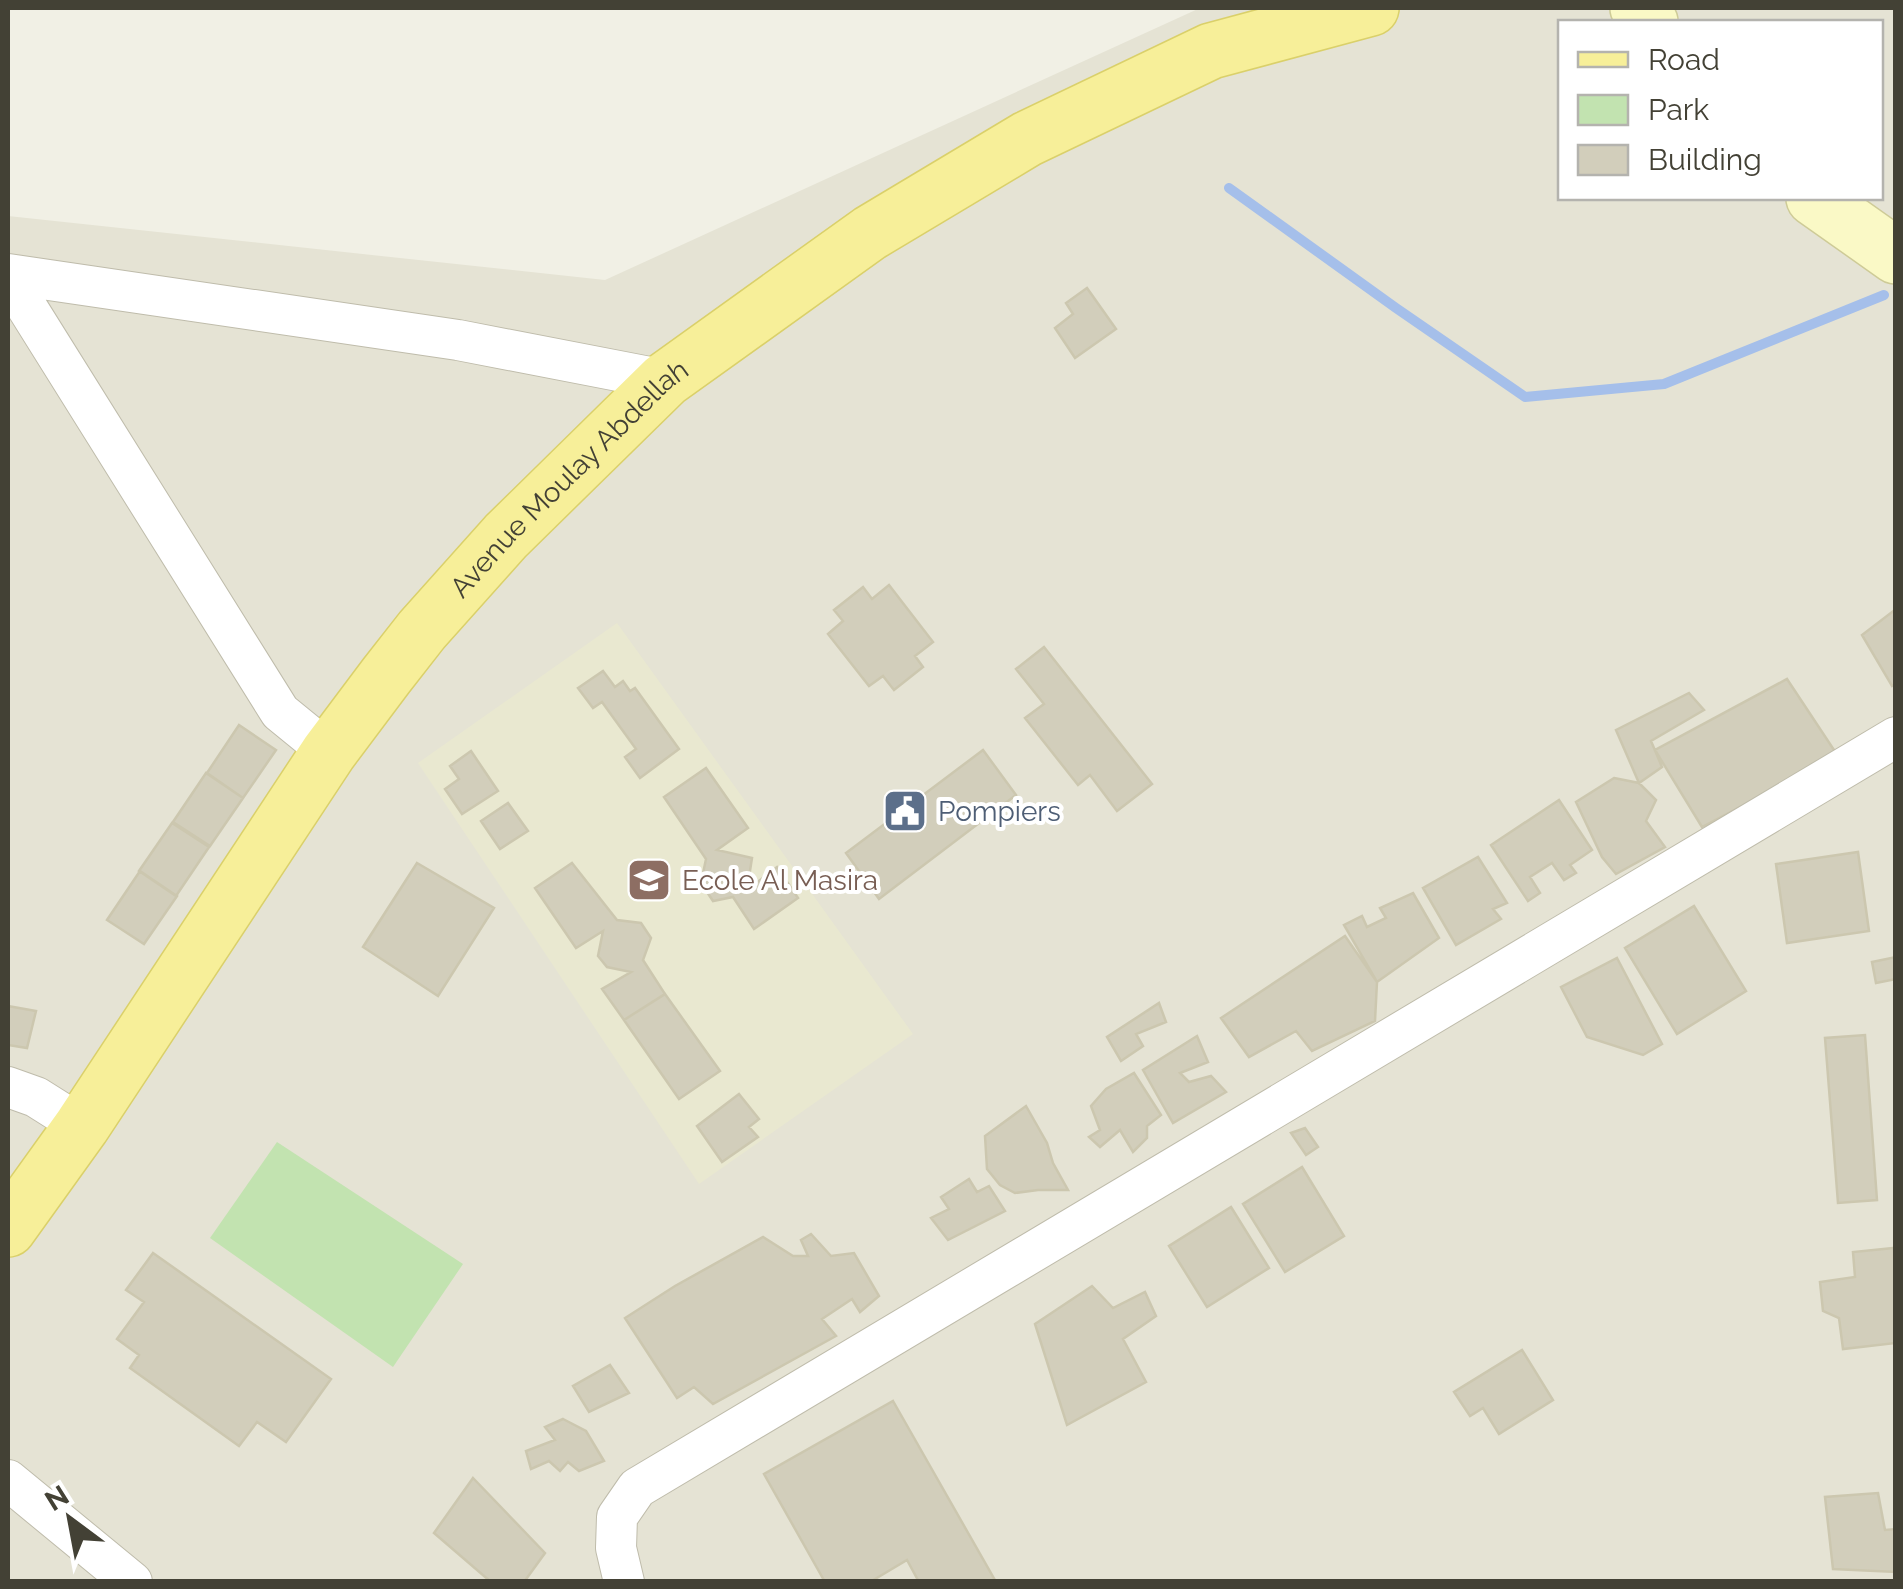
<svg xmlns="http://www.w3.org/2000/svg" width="1903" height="1589" font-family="Raleway,sans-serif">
  <rect width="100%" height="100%" fill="#f1f0e5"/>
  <!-- residential -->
  <path fill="#e5e3d4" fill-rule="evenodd" d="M1200 8H1895V1581L8 1582V216L605 280ZM1560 22H1880V198H1560Z"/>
  <!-- education -->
  <path fill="#e9e8d0" d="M617 623 913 1034 699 1184 418 763Z"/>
  <!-- green -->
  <path fill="#c2e3b0" d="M277 1142 463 1264 393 1367 210 1238Z"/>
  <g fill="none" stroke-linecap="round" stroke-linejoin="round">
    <!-- stream -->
    <path stroke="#a5bfea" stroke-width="10" d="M1229 188 1396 308 1525 397 1664 384 1884 295"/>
  </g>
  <!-- building -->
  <path fill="#d2cebb" stroke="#ccc7af" stroke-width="2.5" d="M1087 288 1116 329 1075 358 1055 328 1073 314 1066 303Z
    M889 585 933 642 915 656 923 667 894 690 883 676 869 686 828 634 843 621 834 610 863 587 872 599Z
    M1896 609V683L1892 686 1862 635Z
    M1044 647 1152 784 1117 811 1090 775 1078 785 1025 718 1044 704 1016 669Z
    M603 671 615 687 623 681 630 691 635 688 679 749 640 778 625 757 636 749 602 702 593 708 578 688Z
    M1787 679 1838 756 1702 827 1655 750Z
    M1689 693 1704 710 1651 741 1662 767 1639 783 1616 730Z
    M239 725 276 750 243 798 207 773Z
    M983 750 1016 795 879 899 846 853Z
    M471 751 498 791 462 814 445 789 459 779 450 766Z
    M706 768 748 828 717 850 752 858 747 890 777 867 798 898 754 929 733 897 713 901 701 883 706 859 664 797Z
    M206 773 243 798 210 846 173 822Z
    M1614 778 1639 783 1656 800 1646 821 1665 847 1616 874 1602 857 1576 802Z
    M1559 800 1592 850 1570 865 1576 873 1564 880 1552 863 1530 877 1540 893 1528 901 1491 845Z
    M508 803 528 831 500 849 481 821Z
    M172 823 209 847 176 896 139 871Z
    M1858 852 1869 931 1787 943 1776 864Z
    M1478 857 1507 903 1493 909 1501 919 1456 945 1423 888Z
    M417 863 494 908 438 996 363 947Z
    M572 863 617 920 641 923 651 938 643 960 665 994 624 1020 602 989 631 972 607 967 598 956 603 931 576 948 535 888Z
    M140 871 177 896 144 944 107 920Z
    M1413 893 1439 938 1377 982 1344 925 1362 916 1367 927 1386 918 1380 908Z
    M1694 906 1746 991 1677 1034 1625 948Z
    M1345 936 1377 982 1375 1021 1312 1051 1296 1031 1249 1057 1221 1018Z
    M1896 957V979L1876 983 1872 962Z
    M1617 958 1662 1044 1643 1055 1587 1037 1561 987Z
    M665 994 720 1071 679 1099 624 1020Z
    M1159 1003 1166 1022 1136 1034 1143 1046 1121 1061 1107 1037Z
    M8 1006 36 1011 27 1048 8 1045Z
    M1865 1035 1877 1200 1838 1203 1825 1038Z
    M1197 1036 1208 1062 1180 1073 1189 1082 1211 1076 1226 1092 1173 1123 1143 1070Z
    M1134 1073 1161 1115 1147 1126V1138L1133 1152 1120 1130 1100 1147 1089 1137 1100 1130 1091 1106 1106 1089Z
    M739 1094 759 1119 749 1127 758 1137 722 1162 697 1126Z
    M1026 1106 1047 1143 1053 1163 1068 1190H1038L1015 1193 1000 1185 987 1169 985 1136Z
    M1305 1128 1318 1147 1306 1155 1291 1133Z
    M1302 1167 1344 1236 1285 1272 1243 1204Z
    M969 1179 977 1192 989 1186 1005 1211 948 1240 931 1218 949 1209 941 1197Z
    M1231 1207 1269 1268 1207 1307 1169 1246Z
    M811 1234 831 1256 854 1253 879 1296 860 1312 852 1299 822 1319 836 1336 713 1404 694 1387 677 1398 625 1318 675 1286 763 1237 793 1256H808L801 1240Z
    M1894 1248 1896 1343 1843 1349 1839 1318 1823 1311 1820 1282 1855 1277 1853 1252Z
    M153 1253 331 1379 286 1442 257 1422 239 1446 130 1368 139 1355 117 1339 144 1302 126 1290Z
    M1092 1286 1113 1308 1145 1292 1156 1316 1123 1339 1146 1382 1067 1425 1035 1324Z
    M1522 1350 1553 1400 1499 1434 1483 1408 1470 1416 1454 1392Z
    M610 1365 629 1393 589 1412 573 1386Z
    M893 1401 996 1582H919L907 1560 870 1582H825L764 1474Z
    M563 1419 586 1431 604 1461 579 1471 568 1462 560 1471 549 1461 531 1469 526 1451 555 1440 545 1427Z
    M473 1478 545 1553 524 1582H491L434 1533Z
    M1878 1493 1885 1530 1896 1529V1572L1833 1569 1825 1497Z"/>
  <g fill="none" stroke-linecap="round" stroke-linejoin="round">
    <defs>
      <path id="minor" d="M8 274 458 340 665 380
        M8 277 280 712 329 752
        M8 1087 36 1097 82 1126
        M8 1480 132 1582
        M624 1582 616 1548 617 1517 637 1488 1896 737"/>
      <path id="secondary" d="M1638 8 1650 22
        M1814 198 1896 256"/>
      <g id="primary">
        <path id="s1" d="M8 1229 82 1126 329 752 386 676 422 630 506 536 665 380 870 233 1027 139 1211 51 1371 8"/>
      </g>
    </defs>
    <!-- minor casing -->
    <use href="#minor" stroke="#bfbcab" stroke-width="42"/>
    <!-- secondary casing -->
    <use href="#secondary" stroke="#cecb97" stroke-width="58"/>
    <!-- primary casing -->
    <use href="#primary" stroke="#dad06a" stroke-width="58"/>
    <!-- minor -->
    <use href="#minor" stroke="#fff" stroke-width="40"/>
    <!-- secondary -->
    <use href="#secondary" stroke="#faf9c6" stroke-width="55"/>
    <!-- primary -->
    <use href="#primary" stroke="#f7ef99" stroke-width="55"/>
  </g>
  <!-- icons -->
  <defs>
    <symbol id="civic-square" viewBox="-11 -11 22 22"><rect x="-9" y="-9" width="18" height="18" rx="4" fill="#5c6f8a" stroke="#fff"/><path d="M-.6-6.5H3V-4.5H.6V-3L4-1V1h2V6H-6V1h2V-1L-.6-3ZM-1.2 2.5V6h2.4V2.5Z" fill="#fff"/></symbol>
    <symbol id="university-square" viewBox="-11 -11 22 22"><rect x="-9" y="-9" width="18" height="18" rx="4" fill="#8d6e63" stroke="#fff"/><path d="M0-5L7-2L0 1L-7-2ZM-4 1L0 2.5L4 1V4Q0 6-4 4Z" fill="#fff"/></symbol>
  </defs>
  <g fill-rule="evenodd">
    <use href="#civic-square" x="880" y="786" width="50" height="50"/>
    <use href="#university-square" x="624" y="855" width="50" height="50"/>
  </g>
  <g text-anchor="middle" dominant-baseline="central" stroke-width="8" stroke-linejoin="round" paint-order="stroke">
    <!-- street labels -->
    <g font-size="28" fill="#434135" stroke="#fff">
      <text stroke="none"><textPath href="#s1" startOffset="940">Avenue Moulay Abdellah</textPath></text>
    </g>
    <!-- service labels -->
    <g font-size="28" fill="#4e5e75" stroke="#fff" text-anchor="start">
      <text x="938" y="811">Pompiers</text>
    </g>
    <!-- education labels -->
    <g font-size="28" fill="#785e54" stroke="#fff" text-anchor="start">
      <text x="682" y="880">Ecole Al Masira</text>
    </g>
  </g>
  <!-- border -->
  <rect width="1903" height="1589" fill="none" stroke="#434135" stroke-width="20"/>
  <!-- legend -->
  <rect x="1558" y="20" width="325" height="180" fill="#ffffff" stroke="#b4b3ae" stroke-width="2.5"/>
  <rect x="1578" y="52" width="50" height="15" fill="#f7ef99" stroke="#b4b3ae" stroke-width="2.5"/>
  <text x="1648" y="70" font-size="30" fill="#434135">Road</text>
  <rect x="1578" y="95" width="50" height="30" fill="#c2e3b0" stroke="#b4b3ae" stroke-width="2.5"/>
  <text x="1648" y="120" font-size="30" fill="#434135">Park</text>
  <rect x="1578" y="145" width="50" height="30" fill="#d2cebb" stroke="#b4b3ae" stroke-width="2.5"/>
  <text x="1648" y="170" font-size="30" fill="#434135">Building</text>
  <!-- north arrow -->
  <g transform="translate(70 1519) rotate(328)" stroke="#ffffff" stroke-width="8" paint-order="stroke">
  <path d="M0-8L18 38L0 25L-18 38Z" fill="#434135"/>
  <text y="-15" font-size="28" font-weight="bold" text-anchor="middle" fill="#434135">N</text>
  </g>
</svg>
